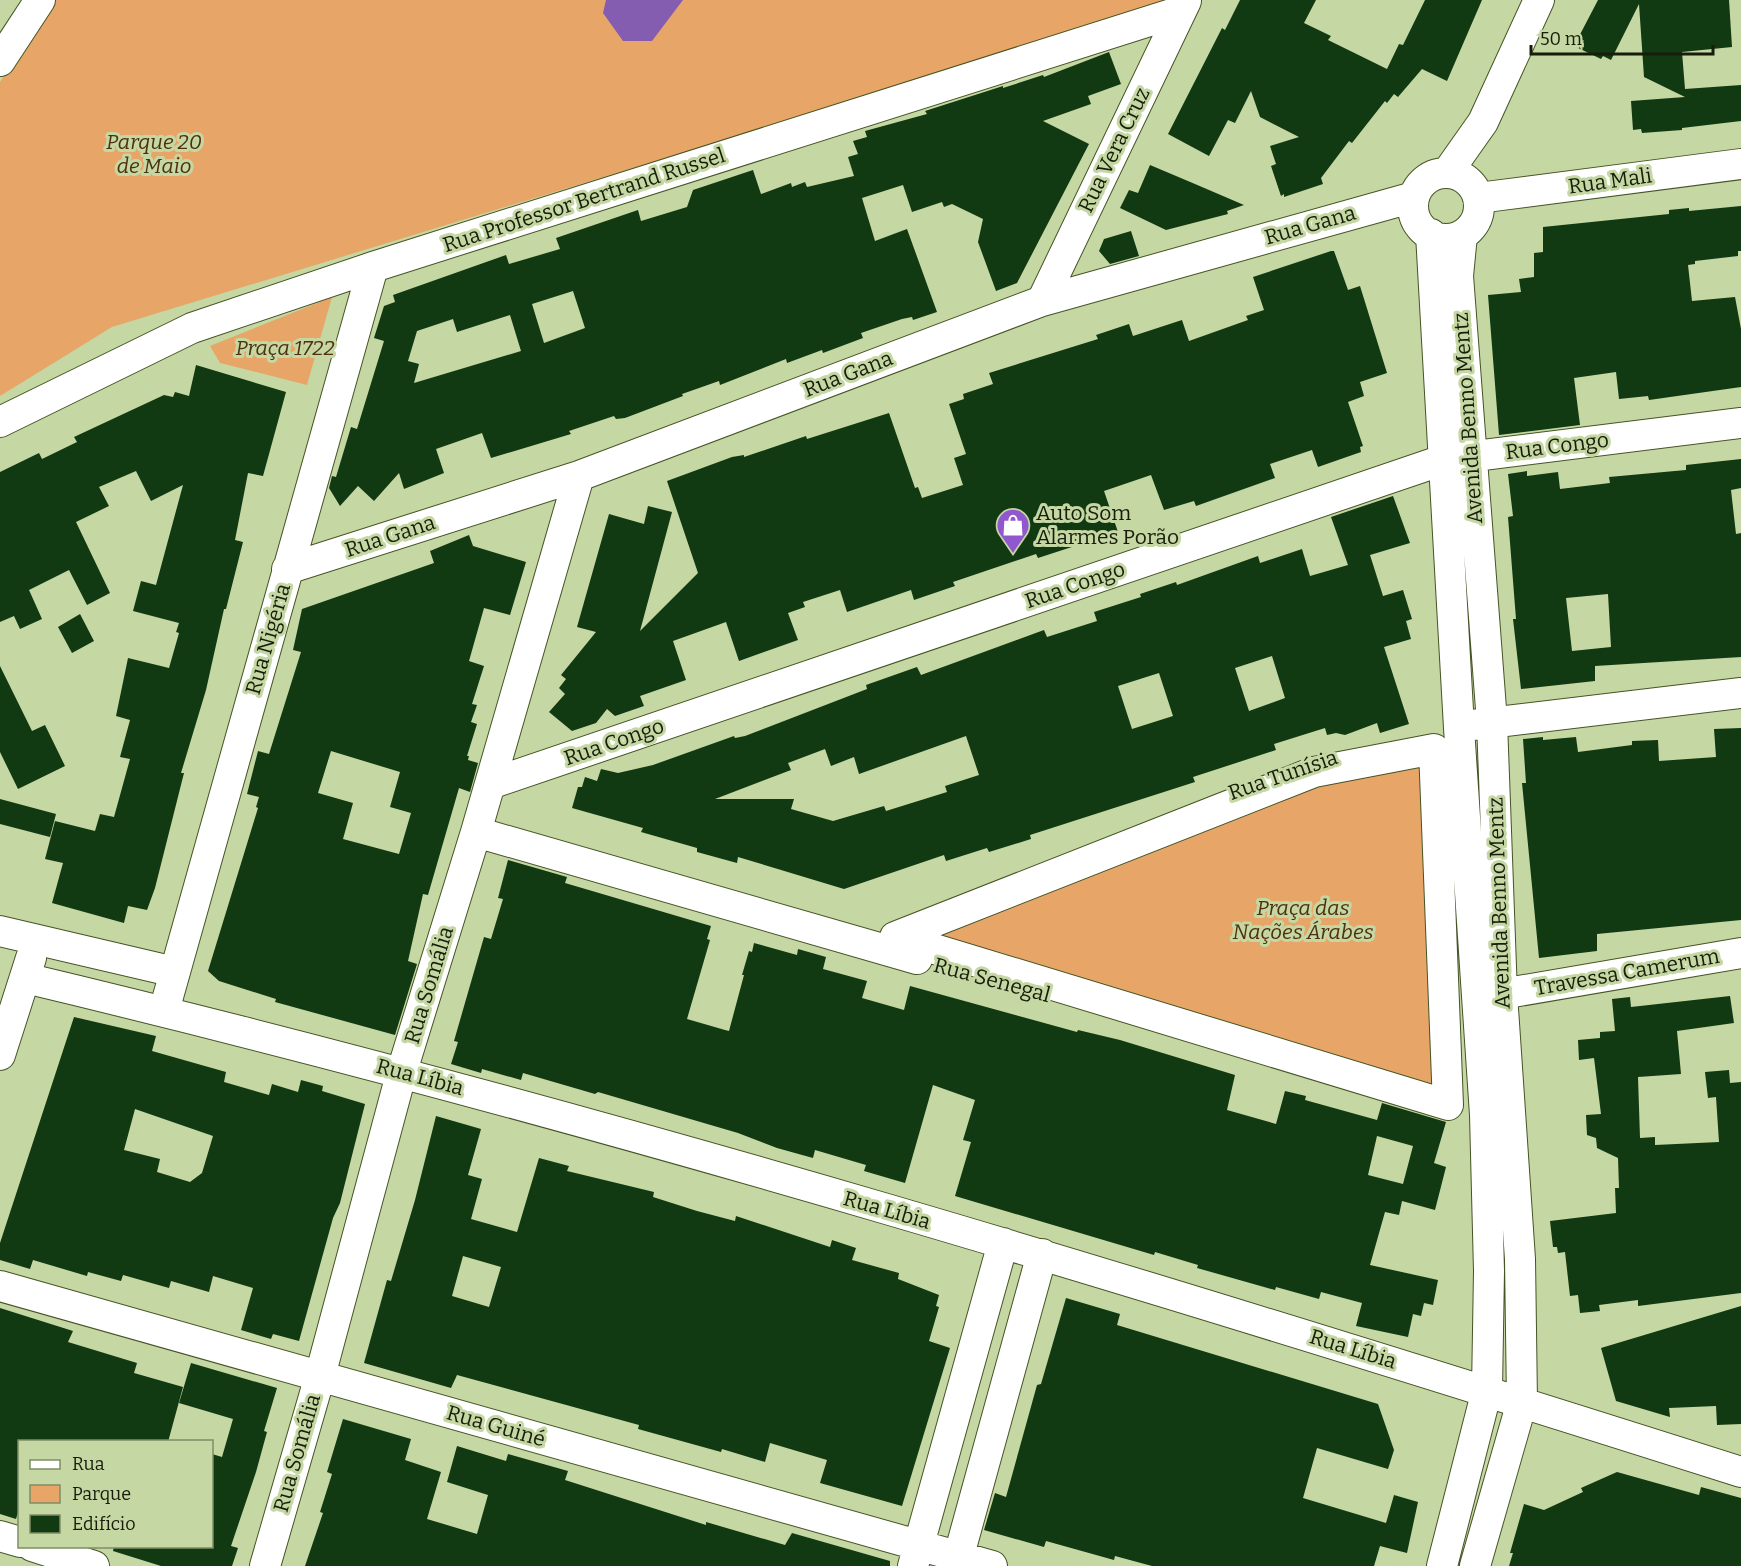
<svg xmlns="http://www.w3.org/2000/svg" width="1741" height="1566" font-family="Bitter,serif">
  <rect width="100%" height="100%" fill="#c5d7a3"/>
  <!-- green -->
  <path fill="#e7a668" d="M53 0H1176L1174 3 112 327 0 396V82Z
    M332 297 307 385 220 363 210 346Z
    M1434 749 1448 1105 895 937 1314 772Z"/>
  <!-- water -->
  <path fill="#845db1" d="M606 0H683L652 41H623L603 13Z"/>
  <!-- building -->
  <path fill="#113912" fill-rule="evenodd" d="M1240 0H1316L1304 23 1331 36 1328 40 1387 69 1399 44 1403 45 1425 0H1482L1447 81 1422 69 1398 97 1394 94 1387 103 1385 101 1352 143 1349 141 1321 178 1323 184 1284 197V194L1281 196 1271 166 1276 164 1270 146 1299 137 1260 117 1251 91 1235 123 1228 120 1209 156 1168 134 1222 28 1225 30Z
    M1598 0H1729L1732 47 1682 52 1685 89 1741 85V121L1682 128V130L1642 133 1641 129 1633 130 1631 101 1685 97 1644 77 1639 4 1611 60 1603 56 1601 59 1574 46Z
    M1109 52 1121 84 1088 96 1091 104 1043 121 1089 144 1017 283 996 291 978 242 983 219 952 204 944 207 942 202 912 212 903 185 862 198 875 241 907 229 937 312 913 320 912 317 902 319 861 333 863 338 823 353 822 350 787 363 786 359 720 385 719 381 682 394 683 396 625 418 616 419 614 416 569 431 571 434 491 458 482 433 436 449 444 473 404 489 399 473 374 501 358 486 340 506 329 488 332 476 336 477 351 427 357 429 384 341 374 338 384 306 395 302 393 295 506 255 509 264 560 249 556 238 638 210 641 221 687 207 693 190 753 170 761 194 791 183 792 187 805 182 807 187 854 176 848 157 858 154 853 141 867 137 865 131 927 114 925 111 1003 86V88L1043 75 1044 77ZM573 291 585 328 544 343 532 304ZM510 315 521 351 414 383 419 364 408 361 417 331 453 319 457 332Z
    M1150 165 1195 184 1244 205 1227 211 1228 214 1166 230 1120 208 1129 190 1138 193Z
    M1741 206V251H1738V256L1695 261V264L1688 265 1692 301 1735 297 1741 329V387L1649 400 1648 396 1619 399 1616 372 1574 378 1580 425 1499 435 1488 295 1521 292 1519 279 1534 277V253L1543 252V227L1669 214V210L1689 208V211Z
    M1131 231 1139 256 1110 264 1099 251 1104 239Z
    M1331 251H1334L1348 290 1360 286 1387 373 1360 382 1364 396 1348 402 1363 446 1360 447 1361 452 1318 467 1312 450 1270 464 1275 478 1196 506 1194 501 1164 510 1151 475 1104 491 1118 532 1038 558 1036 554 953 582 955 586 914 600 911 590 847 612 840 590 803 602 805 607 788 613 798 640 739 661 726 622 673 641 686 680 640 696 644 706 615 716 607 709 596 723 572 731 549 712 565 694 559 688 566 679 561 675 596 632 577 627 609 514 644 524 648 506 672 512 640 631 698 573 667 481 732 457 744 455V457L806 436 807 439 889 413 915 488 918 487 922 498 963 485 954 458 966 454 949 404 964 399 963 394 993 384 989 373 1098 339 1096 335 1129 324 1133 336 1182 320 1189 341 1248 320 1246 316 1264 310 1253 277Z
    M196 365 286 392 263 476 248 473 235 540 243 542 226 609H224L206 690 181 773H184L155 888 147 910 128 906 124 923 52 903 63 863 45 859 55 821 95 831 100 814 114 817 130 759 120 757 130 720 116 716 128 658 169 668 179 633 176 632 179 623 133 611 141 581 156 585 183 485 151 501 136 471 99 487 109 506 76 522 110 593 87 605 69 570 29 590 42 619 20 629 14 616 0 622V472L39 453 42 459 77 442 74 437 164 395 173 397 175 392 189 396Z
    M1741 459V488L1731 490 1736 534 1741 533V657L1595 666V681L1521 689 1513 619H1516L1508 517 1513 516 1508 474 1527 471V476L1558 472 1560 489 1610 483 1609 477 1686 470V465ZM1608 594 1611 647 1572 651 1566 598Z
    M1393 496 1410 543 1370 555 1383 596 1403 590 1412 619 1406 621 1411 639 1384 647 1409 724 1380 733 1377 723 1345 735 1336 733 1327 735 1325 728 1274 744 1276 750 1193 777 1195 782 1030 835 1031 839 989 852 987 848 946 861 944 855 844 889 738 857 737 863 697 852V848L641 832 643 828 572 808 578 787H582L585 777 597 781 601 769 618 773 653 765 734 736 735 738 745 736 867 689 866 685 917 667 921 675 1044 630 1047 637 1097 621 1094 612 1141 597 1140 594 1176 582 1177 585 1258 556 1260 563 1302 549 1310 576 1348 565 1331 517ZM1272 656 1285 698 1249 711 1235 668ZM1159 673 1173 716 1132 729 1118 686ZM966 736 979 775 945 786 947 792 886 811 884 806 833 821 791 809 794 799H715L791 770 788 763 825 749 831 766 854 757 859 774Z
    M469 535 473 546 526 562 510 615 484 608 469 661 484 666 472 704 477 705 471 722 477 724 467 756H469L468 760 478 763 470 792 459 788 428 895 423 894 408 961 417 964 395 1035 275 1002 276 999 219 981 208 971 258 808 256 807 259 797 247 794 258 751 269 754 301 652 293 650 302 609 434 563 430 551ZM331 751 400 772 390 807 411 813 399 854 343 839 353 803 318 793Z
    M80 614 94 641 72 653 58 627Z
    M0 666 32 731 45 725 65 766 18 789 0 752Z
    M1741 728V920L1597 934V951L1539 958 1522 783H1526L1523 739 1543 737V740L1576 737 1578 752 1632 745V741L1658 740 1659 761 1716 757 1714 729Z
    M0 799 56 814 50 837 0 824Z
    M508 860 567 877 565 883 711 926 707 939 710 940 687 1019 725 1030 729 1031 744 975H742L749 951 752 952 754 943 797 955 798 949 826 957 823 969 867 981 862 998 904 1010 910 986 1077 1032 1078 1030 1120 1040 1235 1075 1227 1110 1276 1124 1285 1091 1306 1096 1305 1100 1377 1120 1382 1103 1446 1122 1434 1163 1446 1167 1435 1210 1402 1201 1399 1215 1385 1212 1370 1265 1438 1280 1433 1305 1424 1303 1421 1316 1413 1314 1408 1337 1356 1326 1362 1303 1321 1292 1319 1299 1276 1287 1275 1290 1197 1268 1198 1265 1155 1252 1154 1255 955 1196 971 1142 963 1140 975 1100 933 1085 905 1183 864 1171 866 1165 815 1150 813 1158 777 1148 738 1133 598 1092 595 1094 523 1073 521 1080 482 1069 481 1073 451 1064 458 1042 454 1041 484 937 491 939 503 899 498 898ZM1377 1136 1413 1146 1403 1184 1368 1175Z
    M1730 996 1734 1023 1677 1031 1681 1074 1638 1077 1640 1138 1655 1137V1145L1719 1142 1716 1097 1708 1098 1705 1072 1729 1070 1730 1083 1741 1082V1293L1638 1306V1300L1599 1305 1600 1311 1580 1313 1578 1295 1570 1296 1565 1252 1558 1253 1557 1247H1553L1550 1221 1616 1213 1615 1188H1619L1618 1158 1597 1148 1596 1138 1587 1135 1586 1115 1601 1114 1594 1058 1579 1060 1578 1040 1600 1038V1032L1615 1031 1612 999 1630 997 1631 1007Z
    M74 1017 156 1036 152 1051 226 1072 224 1082 269 1095 272 1084 298 1092 301 1080 323 1086 322 1091 365 1104 340 1203 333 1218 299 1341 273 1334 271 1339 241 1330 253 1288 213 1276 209 1292 171 1281 169 1288 123 1275 121 1281 88 1272 87 1276 33 1260 30 1269 0 1260V1243ZM135 1109 213 1136 202 1173 190 1182 157 1172 160 1159 124 1150Z
    M436 1116 481 1129 468 1175 482 1179 471 1219 517 1232 539 1158 569 1166 567 1171 654 1192 653 1197 697 1211 735 1221 736 1216 830 1247 832 1240 856 1248 852 1260 899 1273 898 1279 939 1295 936 1306 939 1307 929 1341 950 1348 902 1506 820 1483 827 1460 770 1443 765 1462 722 1449 721 1452 638 1429 639 1425 457 1375 451 1388 364 1363 387 1280 391 1281 415 1200ZM463 1256 501 1267 489 1307 452 1296Z
    M1066 1298 1120 1314 1117 1325 1378 1404 1394 1450 1388 1469 1317 1448 1303 1498 1386 1523 1394 1495 1418 1502 1407 1553 1380 1546 1374 1566H1152L1115 1556 1114 1560 1046 1541 1044 1547 984 1530 995 1493 1006 1497 1037 1385 1041 1384Z
    M1741 1306V1424L1717 1425 1716 1406 1669 1408 1670 1417 1616 1401 1601 1348Z
    M0 1308 73 1331 68 1342 137 1363 134 1373 183 1387 168 1442H20V1506L16 1519 0 1514Z
    M191 1363 277 1388 264 1431 267 1432 256 1472 231 1546 238 1548 232 1566H161L113 1551 114 1546H212V1454L222 1457 233 1419 179 1403Z
    M343 1419 411 1439 405 1460 441 1472 427 1519 477 1534 488 1495 447 1482 457 1446 506 1461 508 1454 568 1471 565 1480 706 1525V1522L785 1545 792 1533 890 1561V1566H305L323 1513 320 1512 332 1474 327 1472Z
    M1617 1472 1699 1495 1701 1487 1741 1498V1566H1509L1513 1553H1510L1524 1504 1544 1510 1583 1492 1581 1488Z"/>
  <g fill="none" stroke-linecap="round" stroke-linejoin="round">
    <defs>
      <path id="minor" d="M0 61 40 0
        M1447 173 1483 122 1539 0
        M1413 206a33 33 0 1 1 66 0a33 33 0 1 1-66 0Z
        M1478 198 1741 164
        M1431 234 1459 728 1485 1115 1489 1271 1487 1390 1442 1566
        M1462 235 1458 276 1492 722 1502 994 1520 1259 1522 1402 1475 1566
        M1042 301 1186 1
        M0 422 192 328 373 267 1181 11
        M287 569 579 476 1042 301 1414 197
        M1472 725 1741 693
        M1434 749 1448 1105 895 937 1314 772Z
        M490 784 1443 460 1741 423
        M476 832 917 959
        M0 931 175 972
        M25 978C604 1116 1174 1292 1741 1472
        M1484 997 1741 953
        M164 1011 373 267
        M0 1055 31 958
        M0 1286 992 1566
        M0 1536 20 1542
        M32 1546 94 1566
        M265 1566 320 1376 402 1071 476 832 579 476
        M913 1566 1003 1243
        M956 1566 1042 1254"/>
    </defs>
    <!-- minor casing -->
    <use href="#minor" stroke="#455425" stroke-width="32"/>
    <!-- minor -->
    <use href="#minor" stroke="#fff" stroke-width="30"/>
  </g>
  <!-- icons -->
  <defs>
    <symbol id="shop-pin" viewBox="-11 -11 22 30"><path d="M0 17L-7.5 6A9.5 9.5 0 1 1 7.5 6Z" fill="#9157ce" stroke="#c5d7a3"/><path d="M-5-2.5h2.3a2.7 3.5 0 0 1 5.4 0H5L5.5 6h-11ZM-1.5-2.5h3a1.5 2.3 0 0 0-3 0Z" fill="#fff"/></symbol>
  </defs>
  <g fill-rule="evenodd">
    <use href="#shop-pin" x="994" y="506" width="38" height="52"/>
  </g>
  <g text-anchor="middle" dominant-baseline="central" stroke-width="6" stroke-linejoin="round" paint-order="stroke">
    <!-- park labels -->
    <g font-size="21" font-style="italic" fill="#4f300f" stroke="#c5d7a3">
      <text x="154" y="142">Parque 20<tspan x="154" dy="24">de Maio</tspan></text>
      <text x="285" y="348">Praça 1722</text>
      <text x="1303" y="908">Praça das<tspan x="1303" dy="24">Nações Árabes</tspan></text>
    </g>
    <!-- street labels -->
    <g font-size="21" fill="#171d0a" stroke="#c5d7a3">
      <text transform="translate(1114 150) rotate(-64)">Rua Vera Cruz</text>
      <text transform="translate(1610 181) rotate(-8)">Rua Mali</text>
      <text transform="translate(584 200) rotate(-18)">Rua Professor Bertrand Russel</text>
      <text transform="translate(1310 225) rotate(-16)">Rua Gana</text>
      <text transform="translate(848 374) rotate(-21)">Rua Gana</text>
      <text transform="translate(1468 418) rotate(-94)">Avenida Benno Mentz</text>
      <text transform="translate(1557 446) rotate(-7)">Rua Congo</text>
      <text transform="translate(390 536) rotate(-18)">Rua Gana</text>
      <text transform="translate(1075 585) rotate(-19)">Rua Congo</text>
      <text transform="translate(268 639) rotate(-74)">Rua Nigéria</text>
      <text transform="translate(614 742) rotate(-19)">Rua Congo</text>
      <text transform="translate(1283 775) rotate(-19)">Rua Tunísia</text>
      <text transform="translate(1499 903) rotate(-92)">Avenida Benno Mentz</text>
      <text transform="translate(1627 972) rotate(-10)">Travessa Camerum</text>
      <text transform="translate(992 980) rotate(15)">Rua Senegal</text>
      <text transform="translate(429 985) rotate(-73)">Rua Somália</text>
      <text transform="translate(420 1077) rotate(15)">Rua Líbia</text>
      <text transform="translate(887 1210) rotate(16)">Rua Líbia</text>
      <text transform="translate(1353 1349) rotate(17)">Rua Líbia</text>
      <text transform="translate(496 1426) rotate(16)">Rua Guiné</text>
      <text transform="translate(297 1453) rotate(-74)">Rua Somália</text>
    </g>
    <!-- poi labels -->
    <g font-size="21" fill="#171d0a" stroke="#c5d7a3" text-anchor="start">
      <text x="1036" y="513">Auto Som<tspan x="1036" dy="24">Alarmes Porão</tspan></text>
    </g>
  </g>
  <!-- legend -->
  <rect x="18" y="1440" width="195" height="108" fill="#c5d7a3" stroke="#7f8d66" stroke-width="1.5"/>
  <rect x="30" y="1460" width="30" height="9" fill="#ffffff" stroke="#7f8d66" stroke-width="1.5"/>
  <text x="72" y="1470" font-size="18" fill="#171d0a">Rua</text>
  <rect x="30" y="1485" width="30" height="18" fill="#e7a668" stroke="#7f8d66" stroke-width="1.5"/>
  <text x="72" y="1500" font-size="18" fill="#171d0a">Parque</text>
  <rect x="30" y="1515" width="30" height="18" fill="#113912" stroke="#7f8d66" stroke-width="1.5"/>
  <text x="72" y="1530" font-size="18" fill="#171d0a">Edifício</text>
  <!-- scale -->
  <path d="M1531 45v9h182v-9" fill="none" stroke="#171d0a" stroke-width="3"/>
  <text x="1540" y="45" font-size="18" fill="#171d0a" stroke="#c5d7a3" stroke-width="4.5" paint-order="stroke">50 m</text>
</svg>
